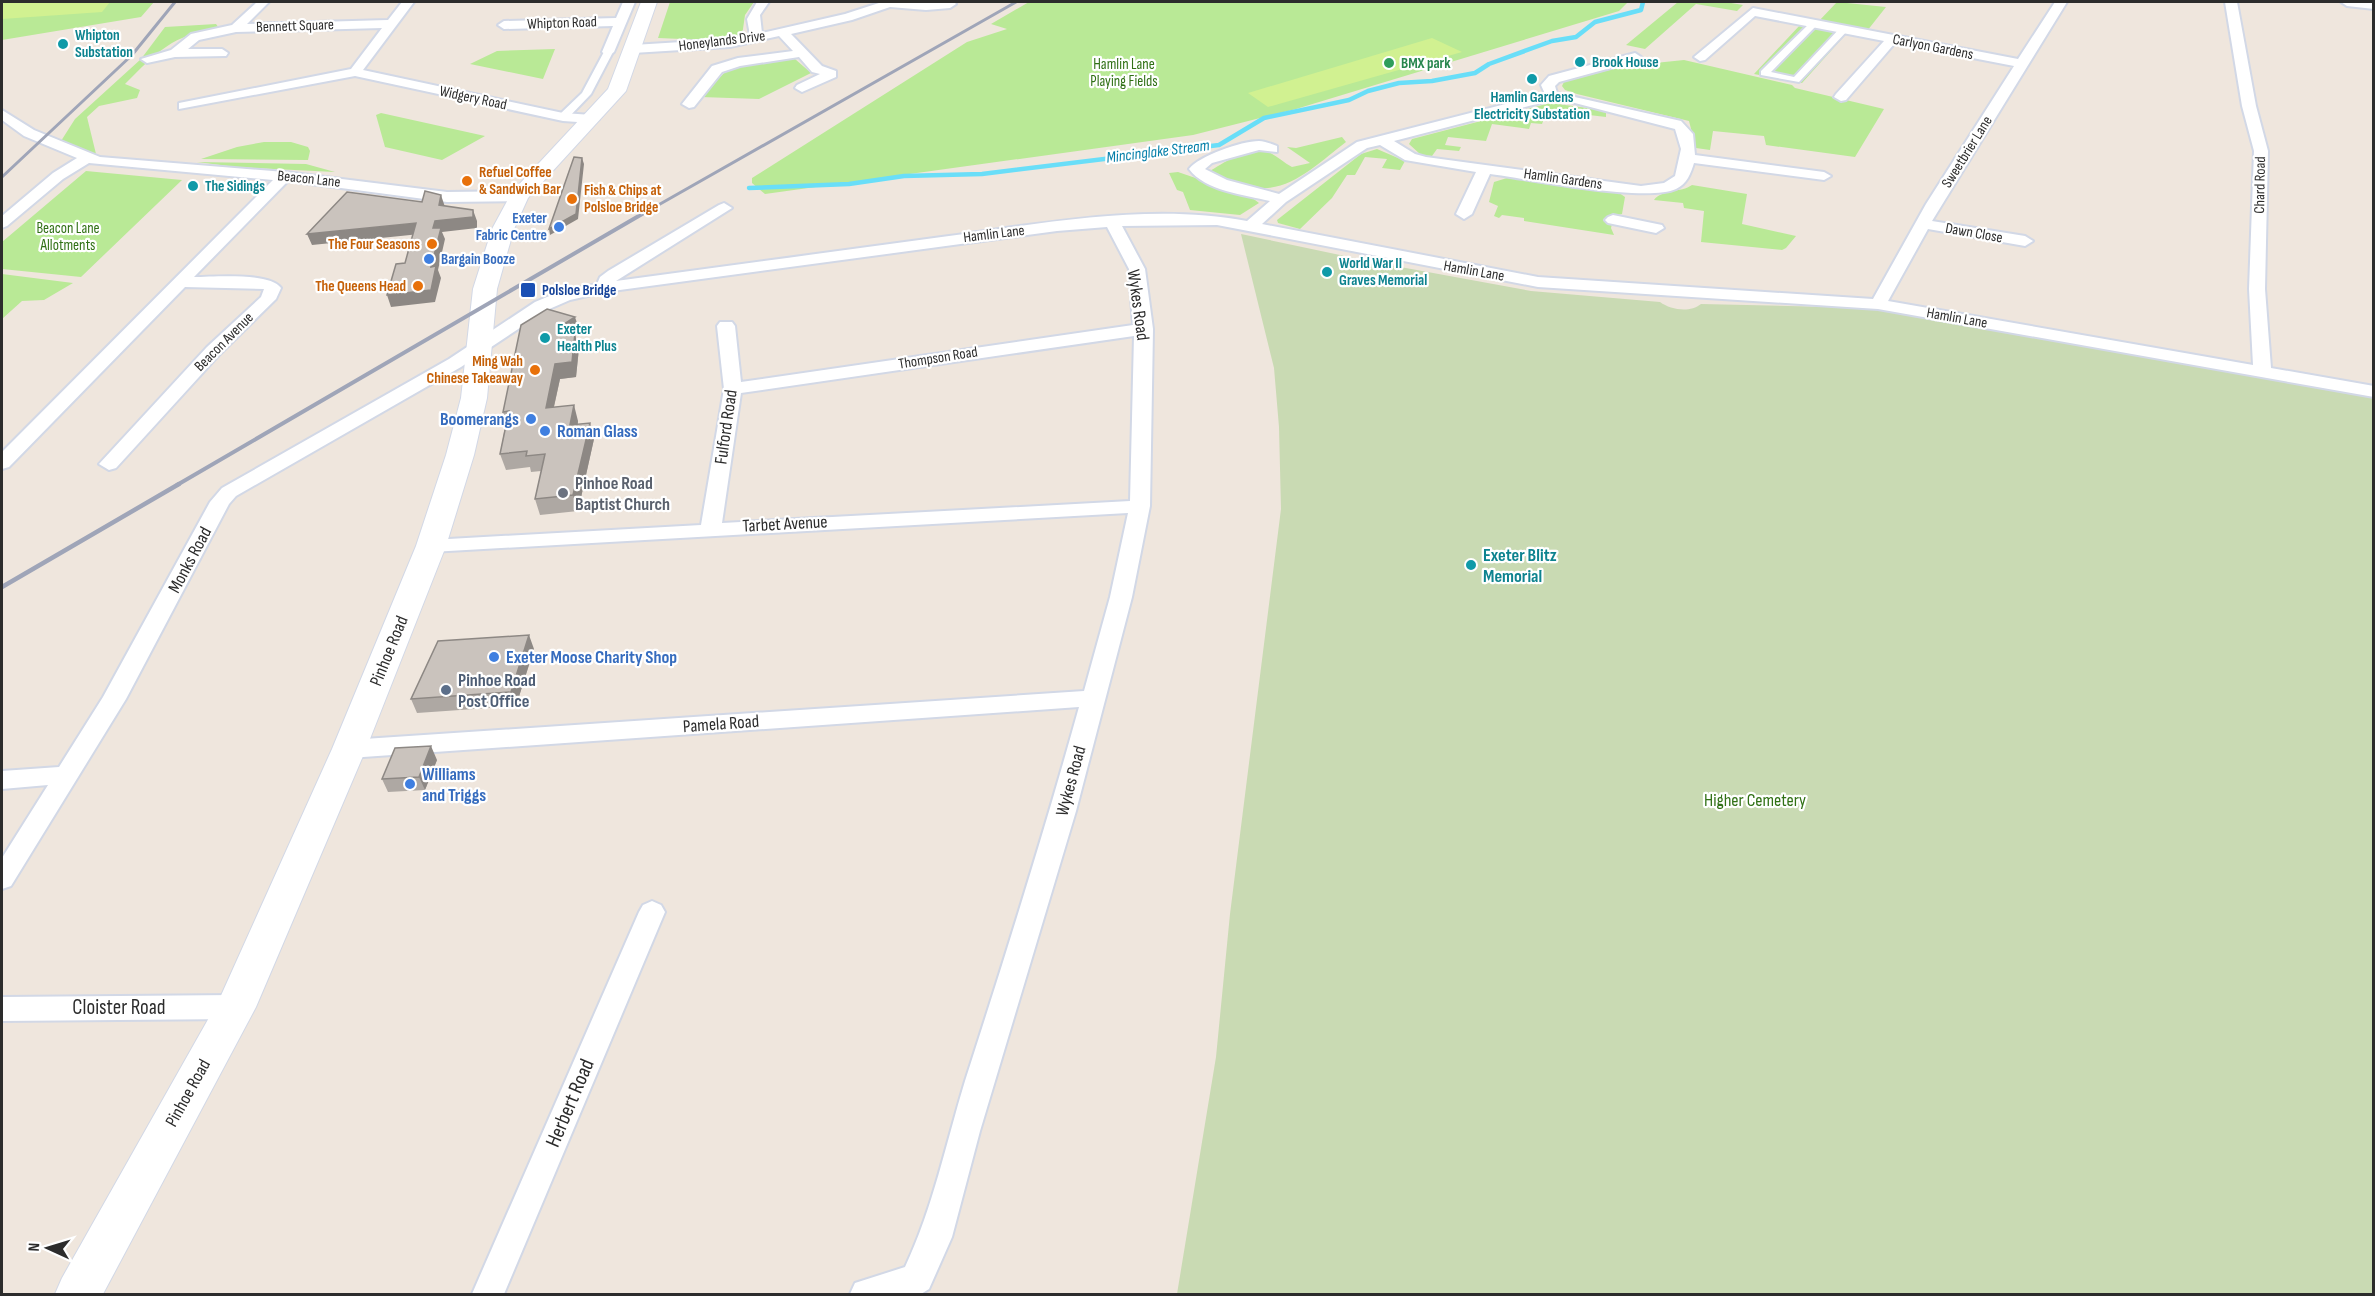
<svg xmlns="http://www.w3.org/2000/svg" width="2375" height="1296" font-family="'Sofia Sans Condensed',sans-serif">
  <rect width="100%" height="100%" fill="#efe6dd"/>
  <!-- green -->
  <path fill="#b9e996" d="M2 2H154L141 17 2 40Z
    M670 2H754L745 15 742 36 706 40 658 38Z
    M1029 2H1628L1619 11 1296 109 1193 135 765 194 752 183V178L967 42 1007 29 991 24Z
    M1678 2H1725L1743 5 1737 11 1696 4 1645 49 1626 45Z
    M1837 2 1886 7 1867 31 1818 22Z
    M216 24 219 28C172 35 157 52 125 84L140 90 137 98 99 106 87 117 96 154 61 141 75 119 141 59 165 27Z
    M1801 24 1847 33 1802 83 1754 74Z
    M555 49 543 79 470 64 497 51Z
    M795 59 811 73 759 99 701 97 728 69 757 62Z
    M1684 60 1792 85 1795 88 1884 109 1855 157 1766 145 1764 136 1713 131 1710 150 1696 148 1689 121 1577 94 1565 90 1562 86 1564 82 1639 62 1655 63Z
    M1550 103 1603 110 1606 113V117L1547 110 1542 124 1531 123 1529 129 1492 124 1486 141 1448 137 1445 145 1461 147 1459 151 1437 149 1432 156 1421 155 1409 144 1412 139Z
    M381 113 485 136 442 160 385 147 376 115Z
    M1342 137 1346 142C1322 160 1293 190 1261 188 1243 186 1223 178 1206 173 1223 164 1248 144 1268 152 1276 155 1284 163 1292 167L1310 163 1287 147 1296 148Z
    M264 142H291L308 147 310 151 308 160 201 159 237 147Z
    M1377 149 1405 161 1400 170 1382 168 1387 159 1365 157 1355 175H1347L1332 198 1300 229 1278 223 1277 220 1361 154Z
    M197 162 306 164 335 172 236 167Z
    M86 171 182 180 81 277 2 269V242Z
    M1178 172 1251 197 1259 203 1240 215 1190 210 1183 192 1177 190 1169 173Z
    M1507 178 1583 186 1584 189 1605 191V188L1615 190 1625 197 1622 214 1614 216 1611 228 1614 235 1524 221V218L1502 215 1499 218 1494 216 1498 206 1489 202 1494 182Z
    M1692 185 1747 194 1742 224 1796 236 1786 248 1782 250 1701 242 1704 211 1684 208 1683 203 1654 200C1662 189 1681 193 1692 185Z
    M2 274 73 283 44 300 22 301 2 319Z"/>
  <!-- cemetery -->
  <path fill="#c9dab3" d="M1241 234 1373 262 1531 291 1660 302C1671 310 1690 313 1701 304L1871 308 2373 398V1294H1177L1216 1057 1230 914 1281 509 1279 427 1274 368Z"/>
  <!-- pitch -->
  <path fill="#d1f191" d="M2 2H110L102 12 2 19Z
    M1432 38 1462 52 1268 107 1248 93Z"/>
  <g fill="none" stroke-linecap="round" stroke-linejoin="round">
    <!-- stream -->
    <path stroke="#69def8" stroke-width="4.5" d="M749 188 849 184 904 176 982 174 1219 145 1264 118 1349 100 1368 91 1399 83 1432 81 1475 73 1489 64 1552 41 1576 37 1595 22 1641 10 1643 2"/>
    <defs>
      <path id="pedestrian" d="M1812 21 1819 23 1771 72 1794 77 1841 27 1849 29 1799 82 1761 75V71Z
        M605 50 613 52 591 94 567 119H559V115L582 93Z"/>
      <path id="minor" d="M257 2H269L247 24 388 20 402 2H414L363 70 563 113 592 115 599 119 592 123 563 121 355 76 179 109V103L184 102 351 69 382 28 236 32 199 40 188 49H222L228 53 226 56 175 57 147 63 141 59 171 50 191 34 232 25Z
        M623 2H635L614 52 608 56 602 52 613 26 504 29 498 25 504 21 616 18Z
        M757 2H769L760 15 762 33 845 14 882 2H954L956 4 950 8 926 10 890 7 852 20 791 34 822 66 836 71V77L802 92 795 88 797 85 820 74 812 72 799 57 740 66 722 72 694 107 689 108 682 104 712 66 738 58 793 51 779 36 730 47 633 53 627 49 633 45 730 39 750 35 747 19Z
        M2055 2H2067L1932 221 2025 236 2033 241 2025 246 1928 229 1888 301 2253 365 2249 289 2254 151 2242 106 2225 2H2237L2256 106 2268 151 2265 289 2271 368 2374 386V397L1878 309 1538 287 1217 225 1122 226 1145 269 1153 329 1150 506 1132 597 1076 811 980 1131 952 1237 929 1289 921 1294H850L855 1283 905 1267C933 1208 946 1143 965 1081 1005 957 1044 833 1079 707L349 758 340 755 337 749 340 743 349 740 1084 691 1110 597 1128 513 431 552 424 550 421 546 424 542 431 540 701 525 724 389 717 326 720 322H732L735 326 741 382 1133 325 1129 269 1107 227 1057 231 605 292 570 300 547 310 461 367 236 496 229 504 126 699 11 886 2 889V858L48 785 2 789V771L59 767 103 697 210 502 222 488 449 359 535 302 559 292 597 284 600 277 608 271 719 205 724 203 732 208 616 281C727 266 838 251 949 236 1044 223 1152 203 1247 221L1270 201C1245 195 1205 191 1189 169 1199 156 1241 141 1259 141 1264 141 1272 144 1277 146V152L1259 150 1212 163 1205 169 1227 180 1279 194 1357 142 1545 94 1541 85 1549 76 1635 53 1641 57 1640 60 1559 82 1555 86 1557 93 1681 121 1693 134 1695 155 1824 172 1831 176 1824 180 1694 163C1691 173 1687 184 1676 189 1646 203 1529 179 1490 174L1472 214 1464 219 1456 214 1476 172 1405 160 1380 145 1367 148 1286 202 1262 224 1538 277 1873 299 1926 204 2014 66 1895 43 1846 100 1841 101 1834 97 1836 94 1884 41 1755 16 1705 60 1700 61 1694 57 1753 8 2018 59ZM1552 100 1571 102 1675 129 1681 149 1675 176 1664 183 1641 186 1426 157 1415 154 1394 141ZM1134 336 1130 501 722 523 741 393Z
        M2341 2H2374V9L2347 6Z
        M2 110 34 130 100 157 285 172 447 192 519 191 527 196 519 201 447 202 288 181 194 277C214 277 270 272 281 288L276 299 219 355 116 468 109 470 99 464 207 347 261 297 264 289 185 287 9 467 2 469V452L273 180 89 163 63 179 7 226 2 228V216L53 173 77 158 24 136 2 120Z
        M1613 215 1662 225 1664 228 1656 233 1608 223 1605 220 1608 217Z
        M652 901 661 905 665 912 504 1294H472L639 912 643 905Z
        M236 995 246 999 250 1007 246 1015 236 1019 2 1021V997Z"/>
      <path id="secondary" d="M641 2H657L626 91 528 198 514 229 497 289 487 398 474 455 446 546 366 749 256 1007 103 1294H55L62 1278 219 1000 332 749 416 546 446 455 461 398 473 289 492 229 512 192 608 89Z"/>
    </defs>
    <!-- pedestrian casing -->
    <use href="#pedestrian" stroke="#d2d8e6" stroke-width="4"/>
    <!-- minor casing -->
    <use href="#minor" stroke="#d2d8e6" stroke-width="4"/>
    <!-- secondary casing -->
    <use href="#secondary" stroke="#d2d8e6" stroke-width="2"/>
    <!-- pedestrian -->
    <use href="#pedestrian" fill="#fff" fill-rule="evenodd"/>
    <!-- minor -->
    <use href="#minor" fill="#fff" fill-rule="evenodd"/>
    <!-- secondary -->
    <use href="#secondary" fill="#fff" fill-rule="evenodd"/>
    <!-- rail-far2 -->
    <path stroke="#9fa5b8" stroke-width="3" d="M2 177 132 55 175 2
      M646 212 1016 2"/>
    <!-- rail-far1 -->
    <path stroke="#9fa5b8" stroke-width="4" d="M177 485 649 210"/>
    <!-- rail -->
    <path stroke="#9fa5b8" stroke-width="4.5" d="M2 587 179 484"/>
  </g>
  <!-- wall -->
  <path fill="#aea8a3" d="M521 325 580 332 575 335 579 348 576 377 560 379 554 407 578 421V424L594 439 578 511 540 515 535 499 541 471 531 472 530 467 506 470 500 454 506 422 503 412Z
    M534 649 516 706 417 713 411 699Z
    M437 760 425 790 388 792 382 779Z"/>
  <!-- shaded-wall -->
  <path fill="#8d8884" d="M582 158 584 164 578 219 550 235 549 229Z
    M441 195 445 207 439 205Z
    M473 210 477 221V228L442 232 445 239 438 270 441 278 435 302 391 307 387 295 431 267 433 228 435 221Z
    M416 223 420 234 312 245 307 234Z
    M575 317 580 332 575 335 579 348 576 377 560 379 550 424 546 408 555 364 558 328Z
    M574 405 578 421 575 440 570 425Z
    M590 423 594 439 578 511 573 495Z
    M529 635 534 649 516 706 511 692Z
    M431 746 437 760 425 790 419 777Z"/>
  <!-- building -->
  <path fill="#cac3bd" stroke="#8d8884" stroke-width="1.5" d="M574 157 582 158 576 214 549 229Z
    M425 191 441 195 439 205 473 210V217L435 221 433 228H441L431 267 436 266 431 290 387 295 396 264 405 263 416 223 307 234 347 192 422 202Z
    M547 309 575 317 558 328 575 333 572 362 555 364 546 408 574 405 570 425 590 423 573 495 535 499 545 454 526 456 527 451 500 454 509 411 503 412 521 325Z
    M529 635 511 692 411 699 438 641Z
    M431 746 419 777 382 779 395 748Z"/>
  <!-- markers -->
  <g fill="#0f9aa8" stroke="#fff" stroke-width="2">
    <circle cx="63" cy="44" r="6"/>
    <circle cx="1580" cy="62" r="6"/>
    <circle cx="1532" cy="79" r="6"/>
    <circle cx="193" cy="186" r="6"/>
    <circle cx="1327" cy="272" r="6"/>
    <circle cx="545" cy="338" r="6"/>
    <circle cx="1471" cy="565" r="6"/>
  </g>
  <circle fill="#2e9e5b" stroke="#fff" stroke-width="2" cx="1389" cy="63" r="6"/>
  <g fill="#e8710a" stroke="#fff" stroke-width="2">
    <circle cx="467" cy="181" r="6"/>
    <circle cx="572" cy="199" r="6"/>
    <circle cx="432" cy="244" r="6"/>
    <circle cx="418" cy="286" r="6"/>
    <circle cx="535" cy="370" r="6"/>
  </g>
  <g fill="#3f7fe0" stroke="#fff" stroke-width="2">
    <circle cx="559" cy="227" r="6"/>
    <circle cx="429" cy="259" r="6"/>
    <circle cx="531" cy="419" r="6"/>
    <circle cx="545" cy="431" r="6"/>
    <circle cx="494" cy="657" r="6"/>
    <circle cx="410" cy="784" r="6"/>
  </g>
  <rect fill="#1a4fb4" stroke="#fff" stroke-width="2" x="520" y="282" width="16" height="16" rx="3"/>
  <circle fill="#6b7280" stroke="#fff" stroke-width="2" cx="563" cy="493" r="6"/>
  <circle fill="#5c6f8a" stroke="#fff" stroke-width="2" cx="446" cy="690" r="6"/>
  <g text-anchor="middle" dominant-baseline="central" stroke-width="4.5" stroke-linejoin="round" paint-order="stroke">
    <!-- far-street labels -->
    <g font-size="15" fill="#2c2c2c" stroke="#fff">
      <text transform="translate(562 23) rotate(-2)">Whipton Road</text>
      <text transform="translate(295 26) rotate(-2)">Bennett Square</text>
      <text transform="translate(722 41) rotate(-7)">Honeylands Drive</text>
      <text transform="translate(1933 47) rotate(11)">Carlyon Gardens</text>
      <text transform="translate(473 98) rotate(12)">Widgery Road</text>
      <text transform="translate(1967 152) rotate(-58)">Sweetbrier Lane</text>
      <text transform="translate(309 179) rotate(6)">Beacon Lane</text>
      <text transform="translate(1563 179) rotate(8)">Hamlin Gardens</text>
      <text transform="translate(2260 185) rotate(-89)">Chard Road</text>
      <text transform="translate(1974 233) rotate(10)">Dawn Close</text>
      <text transform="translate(994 234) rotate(-7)">Hamlin Lane</text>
      <text transform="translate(1474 271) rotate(10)">Hamlin Lane</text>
      <text transform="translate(1957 318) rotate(10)">Hamlin Lane</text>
      <text transform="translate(224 342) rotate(-45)">Beacon Avenue</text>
      <text transform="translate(938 358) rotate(-9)">Thompson Road</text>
    </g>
    <!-- far-culture labels -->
    <g font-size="15" font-weight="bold" fill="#0d838f" stroke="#fff" text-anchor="start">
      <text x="75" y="35">Whipton<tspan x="75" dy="17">Substation</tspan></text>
      <text x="1592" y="62">Brook House</text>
      <text x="1532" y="97" text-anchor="middle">Hamlin Gardens<tspan x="1532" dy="17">Electricity Substation</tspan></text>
      <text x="205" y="186">The Sidings</text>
      <text x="1339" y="263">World War II<tspan x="1339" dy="17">Graves Memorial</tspan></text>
      <text x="557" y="329">Exeter<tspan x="557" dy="17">Health Plus</tspan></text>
    </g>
    <!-- far-leisure labels -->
    <g font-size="15" font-weight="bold" fill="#27864d" stroke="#fff" text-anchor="start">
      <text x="1401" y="63">BMX park</text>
    </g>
    <!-- far-park labels -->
    <g font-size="15" fill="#307015" stroke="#fff">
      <text x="1124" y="64">Hamlin Lane<tspan x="1124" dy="17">Playing Fields</tspan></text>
      <text x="68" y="228">Beacon Lane<tspan x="68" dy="17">Allotments</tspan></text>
    </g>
    <!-- far-food labels -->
    <g font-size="15" font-weight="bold" fill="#c56008" stroke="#fff" text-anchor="end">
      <text x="479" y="172" text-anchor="start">Refuel Coffee<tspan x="479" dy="17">&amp; Sandwich Bar</tspan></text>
      <text x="584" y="190" text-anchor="start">Fish &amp; Chips at<tspan x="584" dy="17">Polsloe Bridge</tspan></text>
      <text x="420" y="244">The Four Seasons</text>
      <text x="406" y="286">The Queens Head</text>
      <text x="523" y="361">Ming Wah<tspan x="523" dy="17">Chinese Takeaway</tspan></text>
    </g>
    <!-- far-shop labels -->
    <g font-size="15" font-weight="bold" fill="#366cbe" stroke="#fff" text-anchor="end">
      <text x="547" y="218">Exeter<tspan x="547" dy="17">Fabric Centre</tspan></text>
      <text x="441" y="259" text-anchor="start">Bargain Booze</text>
    </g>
    <!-- far-transit labels -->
    <g font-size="15" font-weight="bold" fill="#164399" stroke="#fff" text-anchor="start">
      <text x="542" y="290">Polsloe Bridge</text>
    </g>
    <!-- far-water labels -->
    <g font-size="16" font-style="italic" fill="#037ea9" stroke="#fff">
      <text transform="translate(1158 152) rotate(-7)">Mincinglake Stream</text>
    </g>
    <!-- street labels -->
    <g font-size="18" fill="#2c2c2c" stroke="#fff">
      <text transform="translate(1138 305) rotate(82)">Wykes Road</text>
      <text transform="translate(726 427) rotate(-82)">Fulford Road</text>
      <text transform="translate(785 524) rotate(-3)">Tarbet Avenue</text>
      <text transform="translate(190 560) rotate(-62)">Monks Road</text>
      <text transform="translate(389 651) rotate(-68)">Pinhoe Road</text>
      <text transform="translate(721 724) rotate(-4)">Pamela Road</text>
      <text transform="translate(1071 781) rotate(-75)">Wykes Road</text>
      <text transform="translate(188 1093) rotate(-61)">Pinhoe Road</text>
    </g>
    <!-- shop labels -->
    <g font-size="18" font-weight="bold" fill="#366cbe" stroke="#fff" text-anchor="start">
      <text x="519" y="419" text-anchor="end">Boomerangs</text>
      <text x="557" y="431">Roman Glass</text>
      <text x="506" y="657">Exeter Moose Charity Shop</text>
      <text x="422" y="774">Williams<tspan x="422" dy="21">and Triggs</tspan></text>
    </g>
    <!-- worship labels -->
    <g font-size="18" font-weight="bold" fill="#5b616d" stroke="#fff" text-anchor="start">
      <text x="575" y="483">Pinhoe Road<tspan x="575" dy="21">Baptist Church</tspan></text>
    </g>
    <!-- culture labels -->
    <g font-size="18" font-weight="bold" fill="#0d838f" stroke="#fff" text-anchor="start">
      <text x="1483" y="555">Exeter Blitz<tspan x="1483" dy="21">Memorial</tspan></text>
    </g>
    <!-- service labels -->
    <g font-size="18" font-weight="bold" fill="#4e5e75" stroke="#fff" text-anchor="start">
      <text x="458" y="680">Pinhoe Road<tspan x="458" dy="21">Post Office</tspan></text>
    </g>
    <!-- park labels -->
    <g font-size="18" fill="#307015" stroke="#fff">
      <text x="1755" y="800">Higher Cemetery</text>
    </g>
    <!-- near-street labels -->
    <g font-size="21" fill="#2c2c2c" stroke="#fff">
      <text x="119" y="1007">Cloister Road</text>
      <text transform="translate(570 1103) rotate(-67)">Herbert Road</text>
    </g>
  </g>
  <!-- border -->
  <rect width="2375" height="1296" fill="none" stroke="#2c2c2c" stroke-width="6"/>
  <!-- north arrow -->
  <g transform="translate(48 1248) rotate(274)" stroke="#ffffff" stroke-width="4.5" paint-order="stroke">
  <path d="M0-4.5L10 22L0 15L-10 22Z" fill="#2c2c2c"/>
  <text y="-9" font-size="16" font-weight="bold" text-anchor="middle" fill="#2c2c2c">N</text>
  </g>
</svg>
